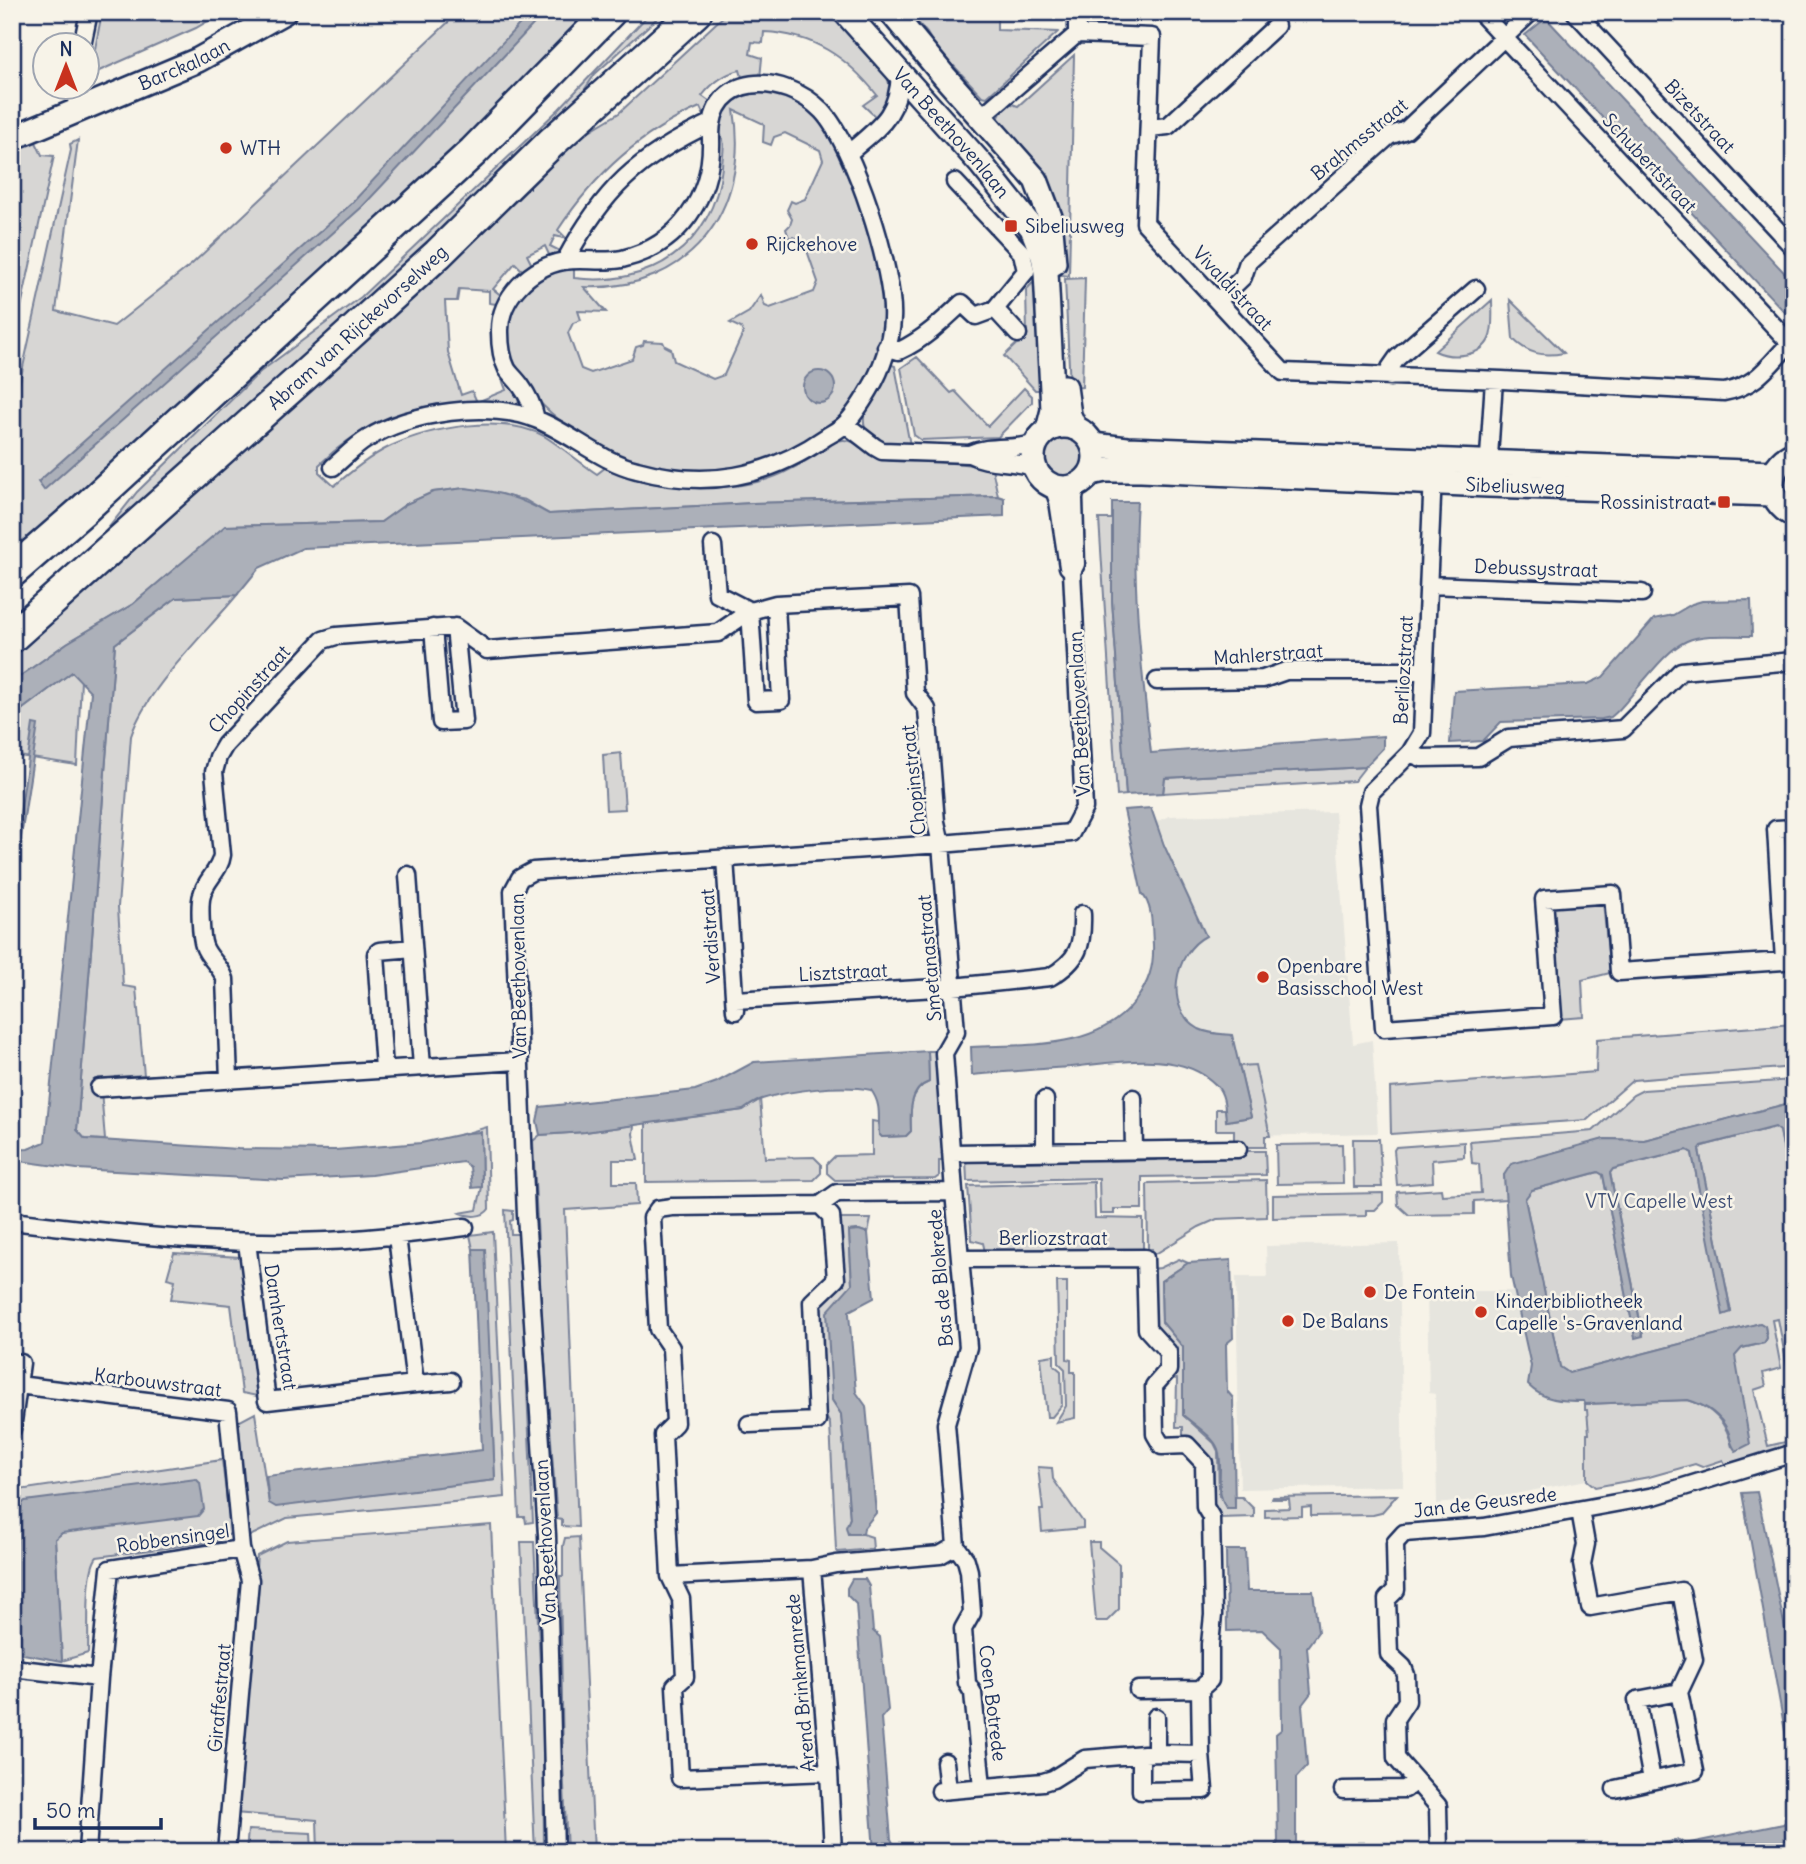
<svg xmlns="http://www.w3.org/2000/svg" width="1806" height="1864" font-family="Delius,sans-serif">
  <rect width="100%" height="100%" fill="#f7f3e8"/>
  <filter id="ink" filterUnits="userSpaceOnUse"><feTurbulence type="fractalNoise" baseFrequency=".0143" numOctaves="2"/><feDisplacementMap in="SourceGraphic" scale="14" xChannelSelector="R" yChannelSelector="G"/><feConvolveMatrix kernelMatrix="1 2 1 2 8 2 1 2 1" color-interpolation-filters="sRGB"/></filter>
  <g filter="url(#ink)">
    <!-- built -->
    <path fill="#e6e5de" d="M1335 812 1353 1044 1372 1040 1378 1133 1256 1136 1232 1035 1199 1029 1186 1018 1179 1003 1176 987 1180 968 1195 942 1206 937 1156 822 1169 816Z
      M1399 1243 1403 1486 1240 1489 1236 1277H1267L1266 1246Z
      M1427 1291H1514L1531 1366 1528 1385 1555 1400 1584 1401 1585 1409 1587 1410 1589 1434 1587 1435V1480L1500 1497 1437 1504 1435 1394 1429 1393Z"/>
    <!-- green -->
    <path fill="#d7d6d4" stroke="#798299" stroke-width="2" fill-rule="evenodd" d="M102 12H223L196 28 90 75Z
      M459 12H602L12 561V417L71 150 70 144 78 140 56 311 114 326 192 264Z
      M651 12H664L595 74 575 104 462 215 78 566 137 492 260 372 361 297 559 109Z
      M728 12H834L885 69 891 91 879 120 863 105 877 95C847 57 813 34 764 32L763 43 752 42 750 54 762 58 760 78 743 81 740 70C724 74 712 83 702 96L712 103 705 118 700 107C639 133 594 175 558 230L567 239 555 236 550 246 560 251 558 255 550 257 545 246 527 255 532 265 524 272 515 263 493 289 502 296 496 304 489 303V291L459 289 457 301H445L448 352 461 395 472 391 477 402 506 390 502 379 504 378 519 397 518 405 513 407C494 406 473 403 454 404 404 405 354 430 319 465V472L334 486C352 471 370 456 391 446 431 427 504 414 544 436 562 447 579 462 597 474L606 467C651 492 736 495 783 473 794 468 805 462 816 455 822 451 830 443 838 441 855 435 869 457 886 460 896 462 907 461 918 461 943 462 968 463 992 468L998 496 753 503 549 514 525 500 465 488 433 492 406 504 381 522 226 526 133 604 67 643 12 682V649L124 557 524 182 551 154 619 113Z
      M909 12H997V30L1058 32 987 97 982 96 954 66 949 69 946 66 927 33Z
      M1074 55 1069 276 1061 275 1059 215 998 122C999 113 1003 109 1009 103L1018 106Z
      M771 92C826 109 836 142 855 192 871 234 889 280 884 325 883 337 878 349 874 361 835 469 701 493 605 452 596 448 588 440 579 434 556 419 533 400 520 375 490 320 516 279 574 266V278C649 288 714 246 722 167 722 159 725 147 723 140 721 132 715 130 719 120 728 97 749 93 771 92ZM734 110 764 124 763 142 771 145 774 137 785 133 820 150 823 160 805 199 795 203 791 201 787 210 792 219 790 225 786 229 789 238 793 237 804 242 818 282 814 292 770 308 765 306 761 295 749 312 730 323 741 328 743 333 724 375 713 379 674 361 671 349 665 346 663 342 644 341 643 345 636 347 632 359 591 373 581 369 568 333 573 323 581 320 578 311 606 312 584 287C689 292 751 210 734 110Z
      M34 138 42 155 54 156 12 348V147Z
      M1041 274 1048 390H1035L1004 356 1027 334 1026 290Z
      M1085 278 1082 387 1070 388 1065 279Z
      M1492 300C1492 311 1494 328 1489 339 1481 357 1451 359 1435 351Z
      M1510 300 1564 353C1543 357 1528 354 1513 339Z
      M917 357 951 393 955 391 988 426 1024 388 1032 396V402L998 437 921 440 914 435 901 368Z
      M889 364 895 366 910 445C901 444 890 446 882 443 843 429 877 387 889 364Z
      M1043 457a21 21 0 1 1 42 0a21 21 0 1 1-42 0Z
      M1099 519H1112V600L1126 795 1117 796Z
      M237 595C204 635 147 688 131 736L118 907 123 986 136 988 144 1075 116 1077V1089L101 1090 105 1140 85 1139 77 1130 115 644 176 598Z
      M72 672 81 680 77 765 12 755V717Z
      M621 753 625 809 606 810 603 755Z
      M1365 767 1354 781 1163 793 1165 778Z
      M1794 833V961H1792L1783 834Z
      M1603 902 1610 973 1582 980 1584 1017 1559 1019 1552 906Z
      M1794 1024V1067L1633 1080 1587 1120 1391 1134 1390 1088 1596 1072 1597 1039Z
      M928 1051H938L945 1161H939V1176L935 1179 835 1180 827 1173V1164L835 1156 872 1155V1121L878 1122 879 1134 882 1137 906 1136 911 1131C910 1112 909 1089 929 1082Z
      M1255 1065 1270 1136H1265V1147H1243L1234 1143V1130H1216V1109H1225L1227 1121 1251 1117 1239 1066Z
      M1794 1080V1102L1644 1140 1604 1139 1504 1175 1506 1199 1474 1201V1214L1409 1215 1398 1205 1397 1192 1441 1189 1442 1195 1481 1193 1479 1164 1472 1163 1470 1141 1593 1131 1633 1095 1643 1090Z
      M760 1099 765 1158 814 1157 821 1164V1173L814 1180 646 1182V1123L743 1110Z
      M634 1125 633 1134 638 1160H613V1183H636L637 1205 565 1210 578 1527 562 1526V1520L557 1519 542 1322 533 1141 540 1135 585 1132Z
      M487 1127 489 1209C483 1218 469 1217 460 1213L477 1210 482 1187 481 1133H467Z
      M1775 1127 1780 1130 1794 1203V1315L1789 1316 1794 1336V1365L1787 1367 1778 1319 1772 1320 1781 1368 1763 1373 1766 1386 1754 1390 1768 1446 1794 1440V1446L1726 1466 1723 1460 1702 1467 1695 1464 1649 1477 1595 1487 1587 1480V1434H1589L1587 1410H1585V1404L1688 1400C1712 1407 1727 1422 1732 1447L1734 1355 1742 1348 1764 1343 1767 1338 1765 1326 1760 1323 1569 1373 1560 1367 1525 1199 1531 1190 1599 1172 1603 1175 1635 1337 1643 1335 1610 1173 1613 1169 1687 1150 1692 1153 1724 1314 1731 1312 1699 1150 1702 1146Z
      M1353 1139H1379L1382 1187H1354Z
      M1464 1142V1157L1432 1160 1433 1182 1397 1185 1394 1150 1396 1147Z
      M1342 1144 1343 1183 1277 1184 1276 1145Z
      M1243 1151H1265L1266 1175 1142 1177V1209H1114V1214H1100L1099 1178 967 1181 966 1158 1015 1157 1020 1162 1067 1161 1073 1156 1104 1155 1110 1161 1157 1160 1162 1154 1239 1157Z
      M1266 1180 1267 1217 1217 1219 1199 1227 1157 1253 1152 1254V1249H1148L1147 1185 1149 1183Z
      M1094 1182 1095 1218 1143 1219V1249L985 1252 983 1243 972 1240 968 1186Z
      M1383 1193V1202L1375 1210H1366V1216L1273 1218V1195Z
      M505 1210 513 1211V1220L510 1221 511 1234H520L533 1522 526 1523 525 1517H519Z
      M841 1219H871L868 1233 859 1230 849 1231 852 1284 832 1400 841 1414 850 1518 847 1527 848 1534H863L872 1537 873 1549 838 1552 836 1550 830 1424 822 1409 817 1309 841 1284 838 1222Z
      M493 1232 505 1497 287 1518 248 1537 240 1467 238 1422 255 1413 269 1503 495 1480 484 1249H473L470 1235Z
      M174 1253 240 1257 257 1396 242 1393 231 1305 171 1299 175 1280 167 1278Z
      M1179 1259 1188 1263 1161 1281 1162 1322 1183 1347V1415L1214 1443 1218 1451 1219 1496 1235 1508V1497H1242L1254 1509V1517L1217 1518C1214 1513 1211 1508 1210 1503 1207 1479 1220 1441 1183 1440V1427H1176L1177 1379 1171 1378C1187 1358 1160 1341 1153 1323L1152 1269 1160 1268Z
      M1057 1282H1067V1359L1071 1360V1372H1075V1418L1056 1422 1066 1406 1065 1369 1059 1363Z
      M1054 1355V1365L1061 1371 1062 1405 1052 1417H1047L1041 1357Z
      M222 1460 231 1533 219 1541 97 1557C85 1571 89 1632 88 1653L62 1661 55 1539 62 1533 21 1505 12 1579V1491Z
      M1038 1467 1052 1468 1053 1479 1083 1522V1528L1042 1532 1040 1510H1043Z
      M1397 1495 1381 1513 1373 1515 1311 1516V1507L1302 1508V1516L1265 1517V1509L1290 1508 1289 1499H1272L1273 1497Z
      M491 1525 506 1852H318L317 1820 235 1813 257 1556 287 1541Z
      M579 1537 594 1852H567L563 1763 560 1576H563V1546L565 1538Z
      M521 1542H534L543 1723 544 1852H535Z
      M1099 1542V1547L1119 1564V1609L1107 1621H1096L1089 1542Z
      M248 1830 311 1833 312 1852H246Z"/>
    <!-- water -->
    <path fill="#acb0b9" stroke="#727c95" stroke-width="2" d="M531 12H545L362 207 44 490 38 482 351 204Z
      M1546 18 1794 283V322L1525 35Z
      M803 387a16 16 0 1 1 32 0a16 16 0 1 1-32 0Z
      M465 488C501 492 518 497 549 514L753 503 998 496 1004 498V516L303 548 259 568 237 595 176 598 115 644 77 1130 85 1139 238 1149 335 1150 421 1143 467 1133 481 1132 482 1187 472 1188 470 1167 463 1162 371 1175 283 1180 77 1169 12 1160V1150L28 1149 45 1142 91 692 72 672 12 717V682L67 643 133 604 225 526 381 522 406 504 433 492Z
      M1112 502H1137C1131 584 1142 672 1151 753L1383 736V748L1365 767 1165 778 1163 793 1126 795 1112 600Z
      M1751 600 1752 636C1686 635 1684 633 1640 685 1631 695 1622 709 1611 717L1602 719 1501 722 1483 741 1450 743 1454 691 1588 684 1603 677 1654 619 1673 615 1692 604 1702 601Z
      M33 724 38 725 12 897V869Z
      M1151 808 1164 845 1206 936C1174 952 1163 1009 1199 1029 1209 1034 1222 1034 1232 1035L1251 1117 1226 1121C1225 1108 1225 1094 1216 1085 1180 1048 1114 1063 1070 1067 1037 1069 1005 1072 972 1075L971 1047C1027 1044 1098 1051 1136 1000 1149 982 1154 966 1153 945 1152 928 1153 905 1142 894L1124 810Z
      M928 1051 929 1082C909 1089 910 1113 911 1131L906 1136 882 1137 879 1134C878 1117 882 1105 871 1090 841 1084 792 1090 762 1099 756 1101 749 1106 743 1110L585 1132 540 1135 537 1121 540 1107 695 1090 717 1082 754 1062Z
      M1794 1102V1123L1789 1124 1787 1128 1794 1164V1203L1780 1131 1775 1127 1702 1146 1699 1150 1731 1312 1723 1315 1692 1153 1687 1150 1613 1169 1610 1173 1643 1336 1635 1338 1603 1175 1598 1172 1532 1190 1525 1199 1560 1367 1569 1373 1760 1323 1765 1326 1767 1338 1764 1343 1742 1348 1735 1356 1750 1444 1736 1451C1730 1445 1731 1438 1728 1431 1720 1414 1705 1405 1688 1400L1585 1404 1584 1401C1562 1401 1544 1401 1528 1385L1531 1366 1511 1276 1504 1175 1511 1164 1604 1139 1644 1140Z
      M859 1230 868 1233 874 1298 849 1311V1314L856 1392 866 1406 876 1513 864 1528 863 1534H848L846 1527 850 1518 841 1414 832 1400 827 1312 852 1284 849 1231Z
      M473 1249H485L495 1480 276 1507 269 1503 266 1476 482 1450Z
      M1231 1260 1233 1338 1226 1344 1227 1391 1233 1398 1235 1508H1226C1214 1487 1224 1469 1218 1449 1213 1436 1193 1424 1183 1415V1347L1162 1322 1161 1281 1188 1263Z
      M196 1479 200 1483 204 1509 198 1516 62 1533 55 1539 62 1661 23 1654V1645L12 1639V1579L21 1505 25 1501Z
      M1757 1492 1794 1672V1781L1742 1493Z
      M1226 1550H1245L1247 1591H1313L1318 1632 1307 1647 1311 1693 1302 1705 1307 1766 1296 1778V1842L1303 1852H1273L1278 1842 1276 1734 1282 1729 1281 1648 1262 1630 1227 1631Z
      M852 1579H865L869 1586 873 1631 880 1637 888 1710 881 1718 891 1839 896 1849 900 1846 905 1852H874L856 1604 847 1595V1588Z
      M1794 1816V1849L1778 1852H1593L1621 1851 1679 1840 1685 1844 1783 1824Z"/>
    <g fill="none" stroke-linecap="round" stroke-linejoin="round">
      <defs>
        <path id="street" d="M1575 12 1794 248
          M1077 34 1152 37 1145 223 1283 372 1502 380 1724 392C1757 386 1768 366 1790 343L1480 12
          M82 46 89 12
          M74 88 73 92 81 110
          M981 117 1077 34V12
          M1149 128 1168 126 1276 26
          M848 154C878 127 898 118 900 74
          M565 261C603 190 638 157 711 123
          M1218 301 1243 277 1248 262 1389 136 1406 130 1531 12
          M995 309 1018 334
          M886 347 899 351C923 340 943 321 962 303L976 316 995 309 1026 271 1022 253 955 182
          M1390 377V368L1397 358 1476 289
          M845 424 875 447 882 451 969 454C990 465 1013 459 1035 468
          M969 454C991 444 1014 451 1036 443
          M333 467C344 458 355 446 367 439 408 412 492 400 538 420 572 434 600 461 637 470 706 489 767 478 826 437 832 433 839 430 844 425 854 416 863 401 870 389 882 369 891 342 892 319 895 273 854 145 822 111 784 72 709 70 711 139 713 196 679 246 622 259 603 263 583 258 564 261 531 267 499 297 500 332 500 343 502 359 507 369 511 375 517 380 521 386 529 397 533 406 536 419
          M1488 472 1494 380
          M1433 474 1422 733 1410 753 1371 792 1368 805 1384 1028 1553 1016 1544 899 1613 894 1619 972 1784 961 1776 829 1794 828
          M1053 487 1058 501 1068 567
          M713 545 717 594 750 611 756 701 781 700 776 604
          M1429 585 1642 593
          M433 628 441 722 464 721 455 627
          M1157 681 1263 679 1286 671H1424
          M1410 753 1422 758 1478 757 1509 738 1623 729 1681 671 1794 661
          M725 858 735 1011
          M408 875 422 1067
          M735 1000 953 987 1050 977C1079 960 1083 945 1082 914
          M384 1069 376 954 379 951 413 948
          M229 1079 225 979C221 966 208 958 204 946 201 938 199 904 202 895 205 880 220 871 222 855L214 772 218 757 225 745 323 640 336 636 455 627 487 650 718 633 750 611 776 604 909 597 915 693 927 709 936 822 941 844 956 1032 944 1053 954 1192 968 1347 946 1424 956 1546 940 1555 836 1564 812 1569
          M99 1088 519 1061
          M1133 1098 1134 1150
          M1045 1100V1152
          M951 1153 1238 1149
          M12 1221C117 1234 221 1246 327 1241 373 1239 419 1233 465 1227
          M247 1242 267 1401 415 1384 397 1236
          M12 1362 21 1363 12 1429
          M415 1384 451 1381
          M18 1385 228 1411 241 1549 250 1580 226 1852
          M749 1424 817 1421 812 1302 836 1279 831 1216 820 1205
          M1580 1510 1586 1544 1582 1564 1590 1607 1681 1591 1694 1660 1679 1692 1695 1771 1615 1789
          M956 1546 966 1560 969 1571 972 1613 963 1629 967 1683 973 1693 982 1787
          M670 1576 812 1569 829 1772 833 1852
          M12 1668 99 1678 110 1569 241 1549
          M1138 1690 1200 1689
          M1156 1717V1753
          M1141 1755V1791L1204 1790 1201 1754
          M945 1762 948 1790
          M829 1772 680 1778 675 1686 685 1677 681 1599 670 1576 663 1435 675 1423 671 1348 658 1329 652 1218 658 1209 672 1207 820 1205 837 1193 954 1192
          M1652 1780 1637 1700 1679 1692
          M1343 1790 1405 1789 1416 1781
          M940 1791 1043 1782 1053 1779 1085 1759 1156 1753 1201 1754 1200 1689 1210 1680V1644L1213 1615 1211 1517 1205 1507 1204 1463 1187 1445 1162 1446 1155 1434 1154 1386 1168 1370V1352L1147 1329 1145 1258 960 1259
          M87 1852 99 1678
          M555 1852 547 1535 526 1215 513 891 520 878 533 871 941 844 1071 833 1084 808 1072 572 1076 564 1074 499 1076 486
          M1439 1852 1438 1806 1396 1758 1395 1719 1407 1701 1406 1675 1403 1667 1389 1654 1387 1599 1396 1590 1395 1543 1404 1533 1484 1527 1654 1496 1794 1453"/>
        <g id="secondary">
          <path id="s1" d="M845 12 981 164 1032 228 1043 256 1046 272 1053 410 1048 430"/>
          <path d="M891 12 945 77 1036 180 1050 217 1054 263"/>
          <path id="s2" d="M12 138 198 60 284 12"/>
          <path d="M1065 387 1069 415 1075 428"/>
          <circle cx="1064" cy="457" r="31"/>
          <path d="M1093 445 1127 449 1773 473"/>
          <path d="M1794 454C1765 466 1765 502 1794 515"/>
          <path id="s3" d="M1091 473 1105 470H1141L1488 485 1773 494"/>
        </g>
        <g id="highway">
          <path d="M12 572 81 512 473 152 610 12"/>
          <path id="s4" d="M12 637 315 366 438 254 551 143 696 12"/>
        </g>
      </defs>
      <!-- street casing -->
      <use href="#street" stroke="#1b2f5e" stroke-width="21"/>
      <!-- secondary casing -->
      <use href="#secondary" stroke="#1b2f5e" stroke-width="28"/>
      <!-- highway casing -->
      <use href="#highway" stroke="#1b2f5e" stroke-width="35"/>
      <!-- street -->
      <use href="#street" stroke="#f7f3e8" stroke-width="16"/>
      <!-- secondary -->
      <use href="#secondary" stroke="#f7f3e8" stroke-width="23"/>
      <!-- highway -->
      <use href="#highway" stroke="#f7f3e8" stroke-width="30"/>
    </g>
  </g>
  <!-- markers -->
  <g fill="#c8321e" stroke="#f7f3e8" stroke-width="2.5">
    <circle cx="226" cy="148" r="7"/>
    <rect x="1004" y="219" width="14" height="14" rx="3.5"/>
    <circle cx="752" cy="244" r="7"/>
    <rect x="1717" y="495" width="14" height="14" rx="3.5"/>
    <circle cx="1263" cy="977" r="7"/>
    <circle cx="1370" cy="1292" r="7"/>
    <circle cx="1481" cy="1312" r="7"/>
    <circle cx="1288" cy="1321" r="7"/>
  </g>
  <g text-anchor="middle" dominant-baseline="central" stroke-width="5" stroke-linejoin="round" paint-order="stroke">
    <!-- street labels -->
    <g font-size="19" fill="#1b2f5e" stroke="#f7f3e8">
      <text stroke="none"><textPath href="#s2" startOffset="187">Barckalaan</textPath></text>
      <text transform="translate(1700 116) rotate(47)">Bizetstraat</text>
      <text stroke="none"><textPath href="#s1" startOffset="161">Van Beethovenlaan</textPath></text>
      <text transform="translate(1359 139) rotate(-39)">Brahmsstraat</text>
      <text transform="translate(1650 163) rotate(47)">Schubertstraat</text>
      <text transform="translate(1233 288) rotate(47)">Vivaldistraat</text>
      <text stroke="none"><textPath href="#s4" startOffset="464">Abram van Rijckevorselweg</textPath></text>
      <text stroke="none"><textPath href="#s3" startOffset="425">Sibeliusweg</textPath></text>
      <text transform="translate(1536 568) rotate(2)">Debussystraat</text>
      <text transform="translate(1268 654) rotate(-4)">Mahlerstraat</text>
      <text transform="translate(1403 670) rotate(-87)">Berliozstraat</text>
      <text transform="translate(249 689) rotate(-48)">Chopinstraat</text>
      <text transform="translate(1079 714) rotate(-93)">Van Beethovenlaan</text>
      <text transform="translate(913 780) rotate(-96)">Chopinstraat</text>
      <text transform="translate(710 936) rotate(-94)">Verdistraat</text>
      <text transform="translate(929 958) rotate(-95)">Smetanastraat</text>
      <text transform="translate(843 972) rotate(-3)">Lisztstraat</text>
      <text transform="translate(518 976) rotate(-91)">Van Beethovenlaan</text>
      <text x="1053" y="1238">Berliozstraat</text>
      <text transform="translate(940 1278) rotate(-95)">Bas de Blokrede</text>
      <text transform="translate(281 1327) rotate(81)">Damhertstraat</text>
      <text transform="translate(158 1382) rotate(7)">Karbouwstraat</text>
      <text transform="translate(1485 1502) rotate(-7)">Jan de Geusrede</text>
      <text transform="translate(173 1538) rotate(-8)">Robbensingel</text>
      <text transform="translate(545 1542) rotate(-93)">Van Beethovenlaan</text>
      <text transform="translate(800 1683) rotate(-95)">Arend Brinkmanrede</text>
      <text transform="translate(219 1698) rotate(-85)">Giraffestraat</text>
      <text transform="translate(993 1703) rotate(83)">Coen Botrede</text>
    </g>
    <!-- poi labels -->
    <g font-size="19" fill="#1b2f5e" stroke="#f7f3e8" text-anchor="start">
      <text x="240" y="148">WTH</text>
      <text x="1025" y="226">Sibeliusweg</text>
      <text x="766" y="244">Rijckehove</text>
      <text x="1710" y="502" text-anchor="end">Rossinistraat</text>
      <text x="1277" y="966">Openbare<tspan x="1277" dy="22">Basisschool West</tspan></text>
      <text x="1384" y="1292">De Fontein</text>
      <text x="1495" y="1301">Kinderbibliotheek<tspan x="1495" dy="22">Capelle 's-Gravenland</tspan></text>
      <text x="1302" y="1321">De Balans</text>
    </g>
    <!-- park labels -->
    <g font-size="19" fill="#415076" stroke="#f7f3e8">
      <text x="1659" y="1201">VTV Capelle West</text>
    </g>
  </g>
  <!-- margin -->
  <rect width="1806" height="1864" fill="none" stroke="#f7f3e8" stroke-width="42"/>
  <rect x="21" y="21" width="1764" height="1822" fill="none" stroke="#1b2f5e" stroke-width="2.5" filter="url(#ink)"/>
  <!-- north arrow -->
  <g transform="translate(66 66)"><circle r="33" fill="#f7f3e8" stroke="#9fa5b1" stroke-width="2"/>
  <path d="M0-5L12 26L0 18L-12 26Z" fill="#c8321e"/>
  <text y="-10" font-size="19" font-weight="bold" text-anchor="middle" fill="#1b2f5e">N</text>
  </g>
  <!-- scale -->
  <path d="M35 1818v10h126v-10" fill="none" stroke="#1b2f5e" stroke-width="3.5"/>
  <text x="46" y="1818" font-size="21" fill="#1b2f5e" stroke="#f7f3e8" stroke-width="5" paint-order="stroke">50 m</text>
</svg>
